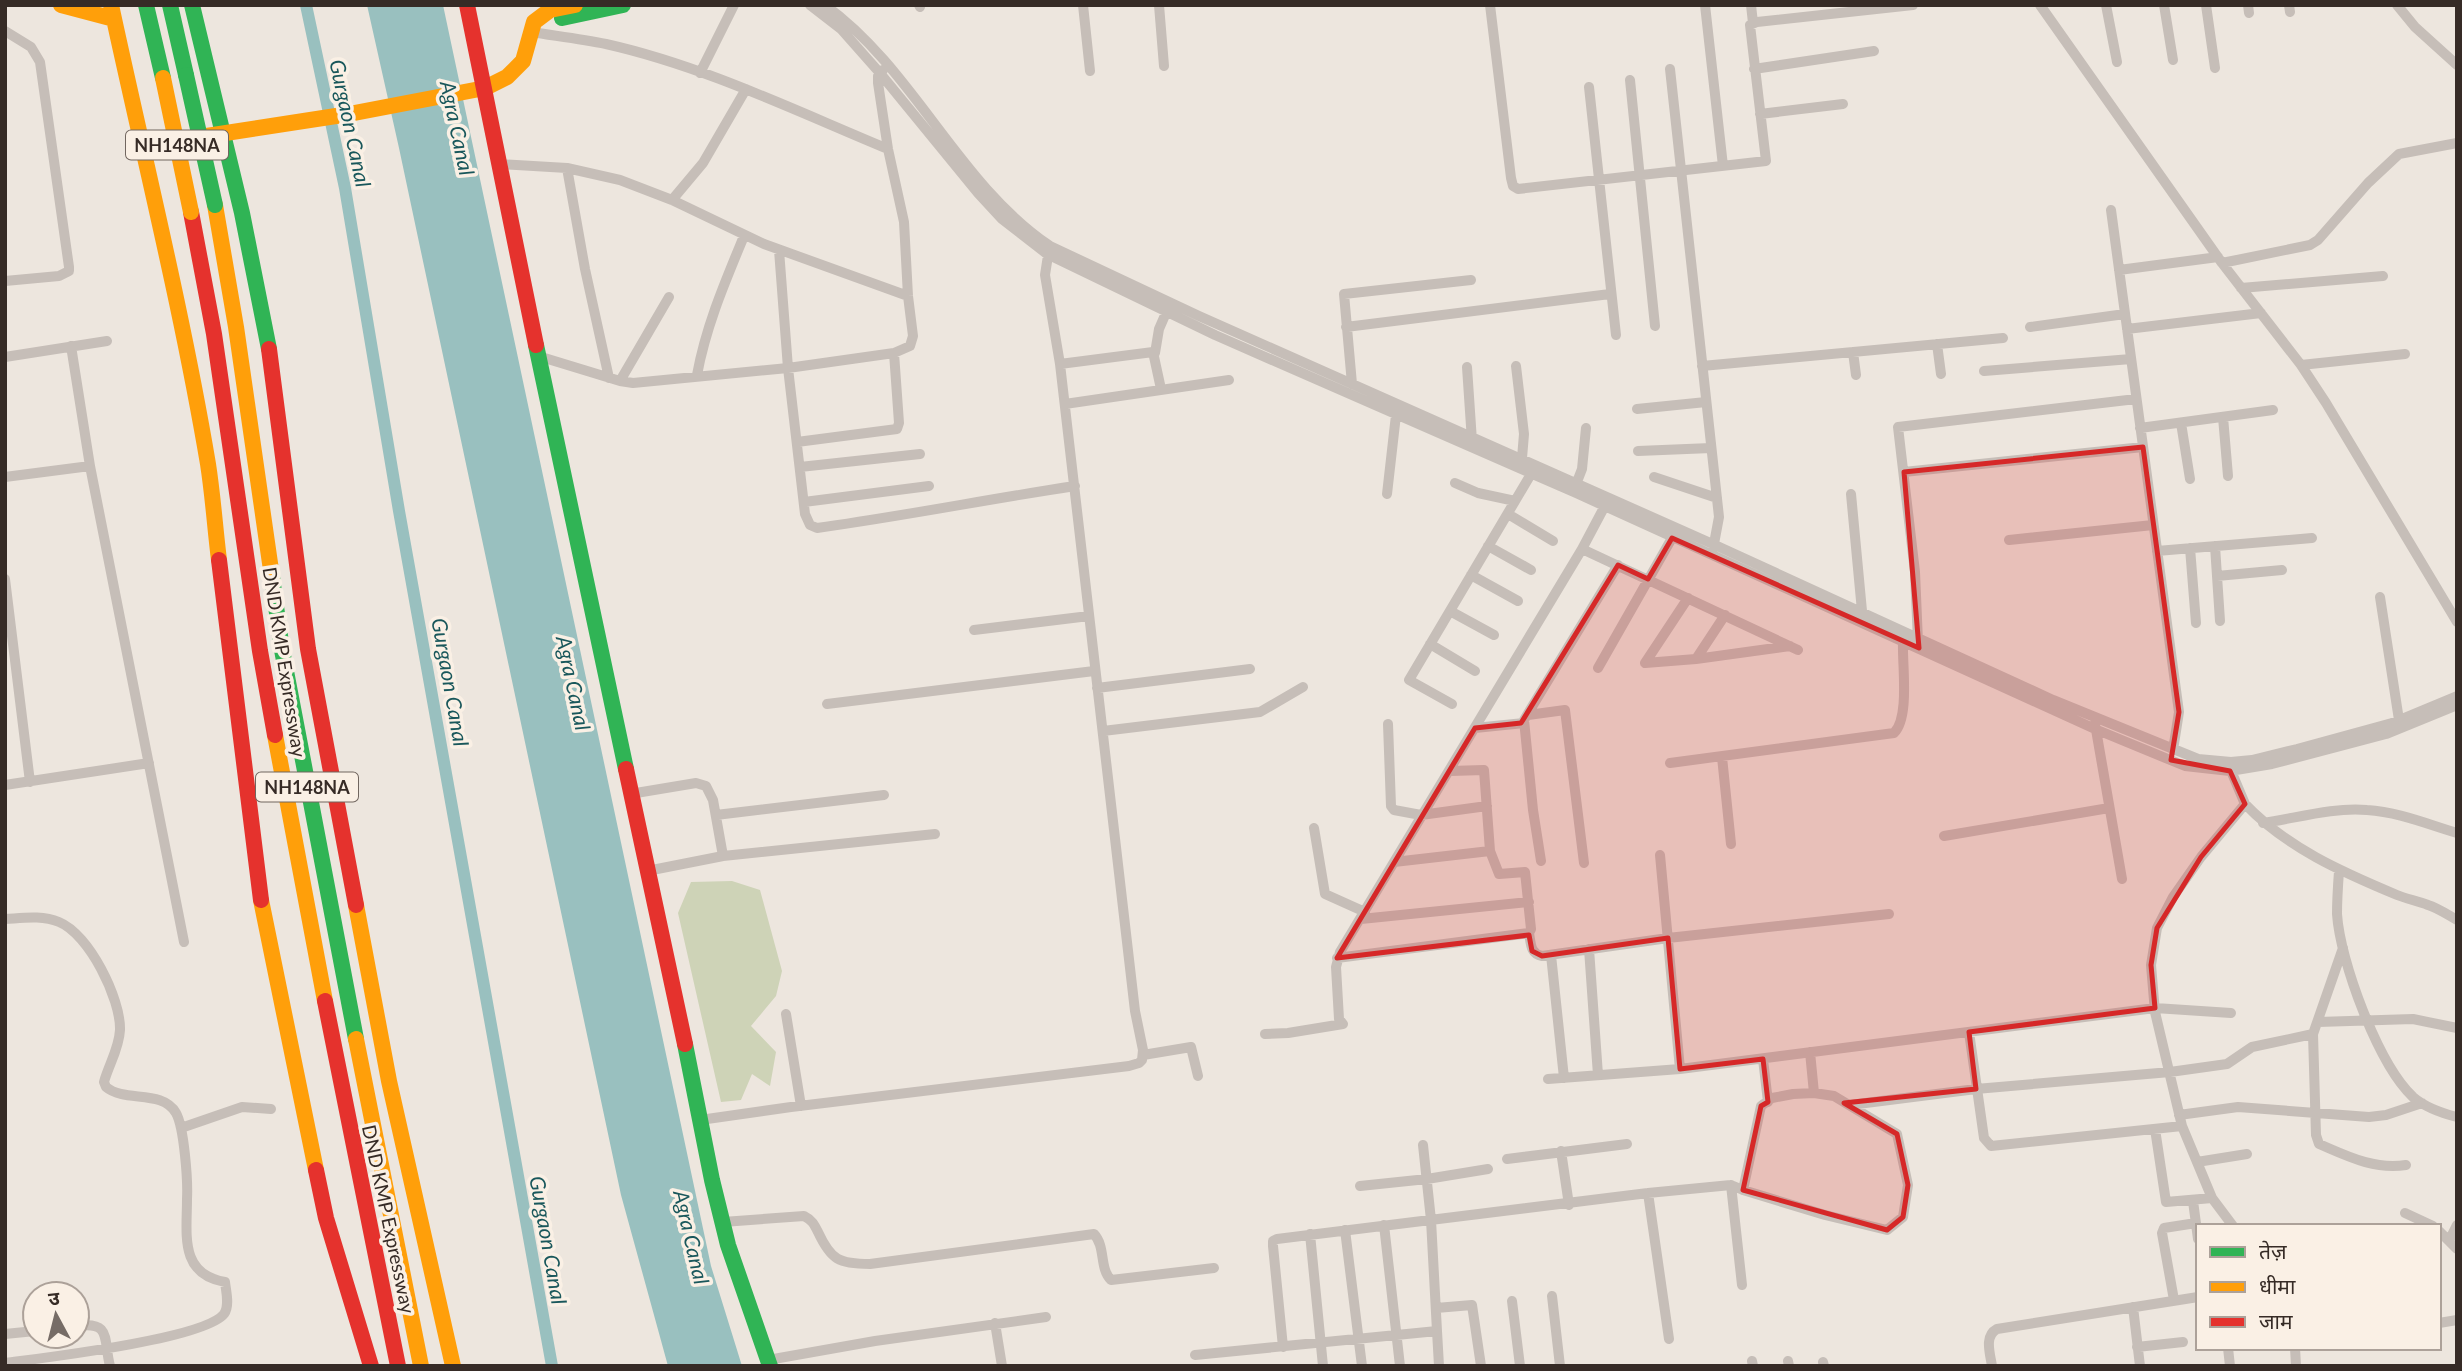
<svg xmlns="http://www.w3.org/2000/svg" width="2462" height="1371" font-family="Lato,'Noto Sans Devanagari',sans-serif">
  <rect width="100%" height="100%" fill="#ede6de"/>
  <!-- green -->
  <path fill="#ced3b7" d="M732 881 760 890 782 971 776 996 751 1026 776 1052 770 1086 752 1074 741 1100 721 1102 678 913 691 882Z"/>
  <!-- water -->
  <path fill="#99c0bf" d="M367 5H443L711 1266 742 1366H668L621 1195 399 148Z"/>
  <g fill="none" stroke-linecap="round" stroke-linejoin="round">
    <!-- canal -->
    <path stroke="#99c0bf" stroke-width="12" d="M306 5 345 188 399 511 552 1366"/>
    <!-- street -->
    <path stroke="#c6beb8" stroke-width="10" d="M810 5 841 29 879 72 978 193 1002 219 1047 254 1215 335 1576 493 2095 729 2185 766 2230 771 2272 764 2386 734 2457 705
      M825 5C915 70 957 183 1050 246L1199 316 1715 545 2053 700 2198 759 2231 762 2252 760 2297 749 2392 723 2457 696
      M919 5 920 7
      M1083 5 1090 71
      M1159 5 1164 66
      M1490 5 1511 178 1513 186 1518 189 1766 161 1750 25 1757 22 1913 5
      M1705 5 1723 166
      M1751 5 1753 23
      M2040 5 2222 263 2301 365 2326 403 2457 622
      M2106 5 2117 62
      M2164 5 2173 60
      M2206 5 2215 68
      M2248 5 2249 13
      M2289 5 2290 12
      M2397 5 2415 27 2457 65
      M5 31 31 47 40 62 69 267V271L59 276 5 281
      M531 32C556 36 581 39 606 44 704 66 796 111 888 149
      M1670 69 1719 517 1713 549
      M1754 69 1874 51
      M700 73 734 5
      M1630 80 1655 326
      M1589 87 1616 335
      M1760 114 1843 104
      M499 164 567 168 620 180 672 200 764 244 908 296
      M567 168 585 269 609 378
      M672 200 703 163 746 89
      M2111 210 2179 712 2173 750
      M779 250 788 368 805 514 810 525 817 528C904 516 989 499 1075 486
      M2222 263 2310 245 2318 240 2368 183 2399 154 2457 143
      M2119 270 2218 257
      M2241 288 2383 276
      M1346 327 1610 294
      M2030 327 2125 314
      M2127 329 2261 313
      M1937 344 1941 374
      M71 346 90 466 184 942
      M1853 352 1856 375
      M1155 353 1159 329 1169 306
      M538 356 620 381 633 383 788 368 894 353 910 346 913 336 908 296 904 222 888 149 878 83V76L883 70
      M5 357 107 341
      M1060 364 1153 352 1161 389
      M2301 365 2405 354
      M1516 366 1524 434 1522 458
      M1702 366 2003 338
      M1467 367 1472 441
      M1984 371 2131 359
      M697 375C706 326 725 282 744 236
      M620 381 669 297
      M1352 384 1344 294 1471 280
      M1065 404 1229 380
      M1637 409 1706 402
      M2223 417 2228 476
      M2181 423 2190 479
      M2140 428 2273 410
      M797 442 897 429 899 423 894 353
      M1638 451 1711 448
      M800 467 920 454
      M1904 472 2143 447
      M5 477 90 466
      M1654 477 1717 498
      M1455 483 1478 493 1515 501
      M1575 487 1582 469 1586 428
      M1387 494 1396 415
      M1851 494 1862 611
      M804 502 929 486
      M1508 514 1553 541
      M2009 540 2153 525
      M1488 546 1531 570
      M2215 546 2220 621
      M2190 548 2196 623
      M1582 549 1798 650
      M2157 551 2312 538
      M1471 575 1518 601
      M2217 576 2282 570
      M5 579 30 782
      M2380 597 2399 720
      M1450 611 1494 635
      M974 630 1089 616
      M1918 642 1915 572 1898 427 2136 399
      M1430 644 1475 671
      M1696 659 1725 615
      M1645 663 1696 659 1790 646
      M1645 663 1688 598
      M1598 668 1672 538
      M1097 688 1250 669
      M827 704 1094 671
      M1452 704 1409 680 1534 469
      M1528 715 1565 710 1584 863
      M1388 724 1391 806 1394 810 1421 815 1487 806
      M2095 724 2122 879
      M1475 728 1524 723
      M1103 731 1260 712 1303 687
      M1722 757 1731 844
      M1670 763 1894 733C1910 717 1902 665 1903 642
      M2229 766 2245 804 2201 857 2173 897 2157 928 2151 965 2155 1012 2182 1126 2212 1198 2233 1226
      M1450 771 1484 770 1490 851
      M5 785 149 763
      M630 794 696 783 706 786 713 800 723 856
      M2245 804C2287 848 2342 872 2397 895 2407 899 2418 901 2428 905 2438 908 2448 915 2457 920
      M716 815 884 795
      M2263 823C2297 818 2333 807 2367 810 2398 812 2427 824 2457 833
      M1314 828 1325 894 1365 912
      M1944 836 2109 808
      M1660 855 1680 1069
      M1541 861 1533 810 1524 720 1618 565
      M647 871 723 856 935 834
      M2339 871C2338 885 2337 900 2337 914 2340 961 2378 1064 2413 1097 2426 1108 2441 1113 2457 1117
      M5 919C23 918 42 915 59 922 89 934 121 999 120 1030 119 1049 109 1064 104 1082L106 1087C125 1103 162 1089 176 1113 184 1127 188 1180 187 1199 187 1234 179 1274 225 1282 226 1291 230 1306 224 1314 204 1339 43 1358 5 1363
      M1361 919 1529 902
      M1529 933C1531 943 1530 954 1542 956L1668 938 1889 914
      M2343 948 2313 1034 2316 1135 2319 1144C2347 1156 2374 1170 2406 1165
      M1589 949 1598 1075
      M1551 955 1564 1078
      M1337 958 1529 933 1531 929 1525 872 1499 874 1490 851 1394 862
      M786 1014 801 1106
      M2318 1022 2413 1019 2457 1028
      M1969 1032 1984 1138 1991 1146 2182 1126
      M1265 1034 1288 1033 1343 1024 1339 1019 1336 967 1340 952 1582 549 1608 500
      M1810 1052 1814 1093
      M1143 1055 1191 1047 1198 1076
      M1763 1059 1768 1102
      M1548 1079 1680 1069 2155 1008 2231 1013
      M1850 1105 1976 1089 2170 1072 2227 1064 2252 1047 2313 1034
      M2179 1115 2238 1107 2369 1117 2386 1115 2422 1103
      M700 1120 791 1107 1129 1066 1139 1063 1142 1060 1143 1050 1135 1011 1060 364 1045 275 1049 249
      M181 1128 242 1107 271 1109
      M2155 1129 2166 1202 2212 1198
      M1423 1145 1431 1220 1437 1331
      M1561 1151 1569 1205
      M1507 1159 1627 1144
      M2197 1162 2247 1154
      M1731 1185 1742 1285
      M1360 1186 1427 1179 1488 1169
      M1648 1193 1669 1339
      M2193 1201 2198 1239
      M2405 1213 2433 1226
      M723 1222 804 1216C812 1220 814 1224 818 1232 831 1260 839 1264 870 1264L1094 1234C1106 1247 1099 1268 1111 1280L1214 1268
      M1384 1225 1400 1366
      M1345 1230 1362 1366
      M2439 1231 2457 1249
      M1310 1234 1323 1366
      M2449 1241 2457 1225
      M1552 1296 1560 1366
      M2174 1300 2162 1233 2164 1228 2196 1223
      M1512 1301 1520 1366
      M2133 1307 2140 1366
      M1436 1308 1472 1305 1481 1366
      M995 1323 1002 1366
      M2439 1323 2457 1320
      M77 1326C112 1321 103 1339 110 1366
      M5 1334 35 1331
      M1283 1347 1273 1246V1241L1277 1239 1648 1193 1731 1185 1743 1190 1825 1215 1887 1230 1903 1217 1908 1185 1897 1134 1834 1096 1814 1093 1793 1094 1772 1098 1761 1106 1743 1190
      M2137 1347 2183 1342
      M2228 1348 2230 1366
      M2295 1348 2296 1366
      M1195 1355 1437 1331 1439 1366
      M768 1360 875 1341 1046 1317
      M1752 1361 1753 1366
      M1788 1361 1789 1366
      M1823 1362 1824 1366
      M1992 1366C1990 1353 1984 1336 1997 1329L2198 1297"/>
    <!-- fast -->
    <path stroke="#30b455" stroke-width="16" d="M146 5 163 78
      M170 5 186 75
      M192 5 242 213 269 349
      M562 18 623 5
      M536 345 626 769
      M272 577 282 650 356 1039
      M685 1044 712 1180 728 1245 770 1366"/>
    <!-- slow -->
    <path stroke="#ff9f0a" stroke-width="16" d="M61 5 114 19
      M111 5C144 158 182 310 208 464 213 496 215 528 219 560
      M141 146 349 114 485 88 507 77 523 61 534 22 550 10 575 5
      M215 205 236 327 272 577
      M275 735 325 1001
      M261 900 316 1170
      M356 905 389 1081 453 1366
      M356 1039 421 1366"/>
    <!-- jam -->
    <path stroke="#e5322d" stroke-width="16" d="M467 5 536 345
      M191 212 214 334 260 651 275 735
      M269 349 308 649 356 905
      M219 560 261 900
      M626 769 685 1044
      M325 1001 398 1366
      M316 1170 326 1218 371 1366"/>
    <!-- fast-bridge -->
    <path stroke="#30b455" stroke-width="16" d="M186 75 215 205"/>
    <!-- slow-bridge -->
    <path stroke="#ff9f0a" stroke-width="16" d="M163 78 191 212"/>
  </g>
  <!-- marked area -->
  <path fill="#d62828" fill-opacity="0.2" stroke="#d62828" stroke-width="5" stroke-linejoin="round" d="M2143 447 2179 712 2171 760 2230 771 2245 804 2201 857 2157 928 2151 965 2155 1008 1969 1032 1976 1089 1844 1103 1897 1134 1908 1185 1903 1217 1887 1230 1743 1190 1761 1106 1768 1102 1763 1059 1680 1069 1668 938 1542 956 1532 951 1529 935 1337 958 1475 728 1521 723 1618 565 1648 579 1672 538 1919 648 1904 472Z"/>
  <g text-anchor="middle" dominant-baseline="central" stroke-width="7" stroke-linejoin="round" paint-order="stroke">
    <!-- shield labels -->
    <g fill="#faf0e5" stroke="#71665f" stroke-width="2">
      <rect x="126" y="130.5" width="102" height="29" rx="5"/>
      <rect x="256" y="772.5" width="102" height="29" rx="5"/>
    </g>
    <g font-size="18" font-weight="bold" fill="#362b26">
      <text x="177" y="145">NH148NA</text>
      <text x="307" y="787">NH148NA</text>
    </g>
    <!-- street labels -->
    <g font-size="19" fill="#362b26" stroke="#faf0e5">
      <text transform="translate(285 662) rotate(81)">DND KMP Expressway</text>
      <text transform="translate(389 1219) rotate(78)">DND KMP Expressway</text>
    </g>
    <!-- water labels -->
    <g font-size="21" font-style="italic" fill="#19575b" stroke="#faf0e5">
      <text transform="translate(351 123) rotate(78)">Gurgaon Canal</text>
      <text transform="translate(458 128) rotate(78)">Agra Canal</text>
      <text transform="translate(451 682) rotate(80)">Gurgaon Canal</text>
      <text transform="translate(574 683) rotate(78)">Agra Canal</text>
      <text transform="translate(692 1237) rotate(77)">Agra Canal</text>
      <text transform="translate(549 1240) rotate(80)">Gurgaon Canal</text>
    </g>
  </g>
  <!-- border -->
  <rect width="2462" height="1371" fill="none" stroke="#362b26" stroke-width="14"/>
  <!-- legend -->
  <rect x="2196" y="1224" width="245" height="126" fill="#faf0e5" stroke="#aca199" stroke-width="2"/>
  <rect x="2210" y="1247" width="35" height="10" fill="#30b455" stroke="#aca199" stroke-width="2"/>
  <text x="2259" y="1259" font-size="21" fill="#362b26">तेज़</text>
  <rect x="2210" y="1282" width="35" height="10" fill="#ff9f0a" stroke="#aca199" stroke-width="2"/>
  <text x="2259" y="1294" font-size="21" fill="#362b26">धीमा</text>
  <rect x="2210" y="1317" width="35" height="10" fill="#e5322d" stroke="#aca199" stroke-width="2"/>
  <text x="2259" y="1329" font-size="21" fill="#362b26">जाम</text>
  <!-- north arrow -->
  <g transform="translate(56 1315) rotate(353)"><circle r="33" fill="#faf0e5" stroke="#aca199" stroke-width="2"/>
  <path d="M0-5L12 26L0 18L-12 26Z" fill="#766c66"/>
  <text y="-10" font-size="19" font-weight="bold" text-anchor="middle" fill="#362b26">उ</text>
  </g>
</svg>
